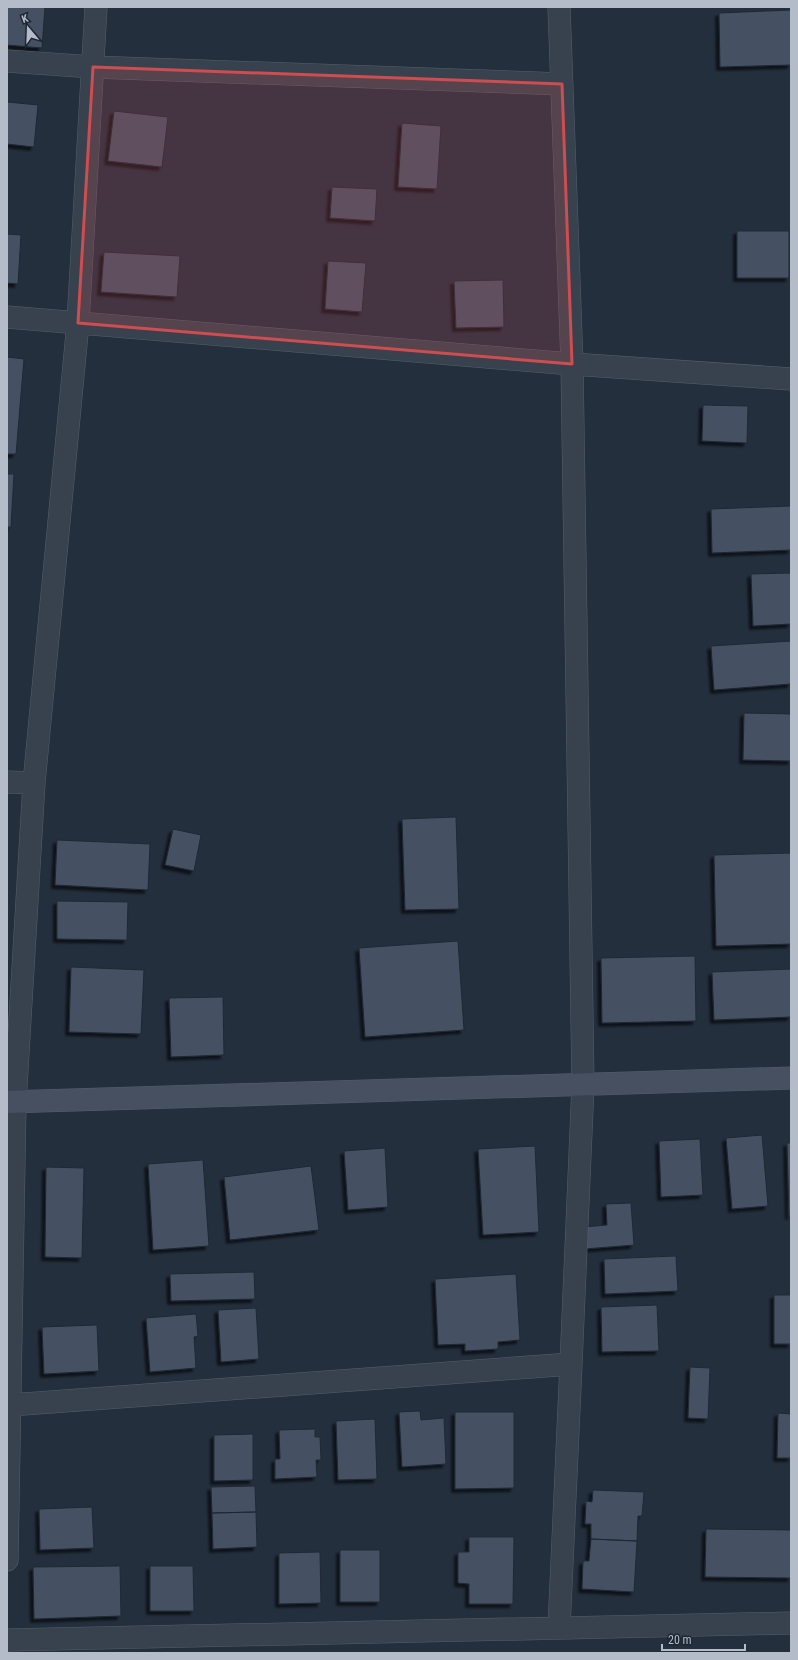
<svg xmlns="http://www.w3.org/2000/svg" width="798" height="1660" font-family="'Roboto Condensed',sans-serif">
  <defs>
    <filter id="shadow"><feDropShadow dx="-3.5" dy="3.5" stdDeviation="1" flood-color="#0009"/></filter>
  </defs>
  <rect width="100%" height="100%" fill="#242f3e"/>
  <!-- building -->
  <path fill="#455162" stroke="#1f2835" filter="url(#shadow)" d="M7 7H45L42 48 7 45Z
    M791 10V65L720 67 719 13Z
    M7 102 38 105 34 147 7 144Z
    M114 111 168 117 162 167 108 161Z
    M402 123 441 126 437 189 398 187Z
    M332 187 377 189 375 221 330 218Z
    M737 231H789V278H737Z
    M7 234 21 235 18 284 7 283Z
    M104 252 180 256 177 297 101 292Z
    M328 261 366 263 362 312 325 309Z
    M503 280 504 327 456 328 454 281Z
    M7 357 24 359 16 454H7Z
    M703 405 748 406 747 443 702 441Z
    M7 474H14L11 527H7Z
    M791 506V550L712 553 711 509Z
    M791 573V624L753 626 751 574Z
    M791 641V684L714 690 711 646Z
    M744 713 791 714V761L743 760Z
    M456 817 459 909 405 910 402 819Z
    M173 829 201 835 194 871 165 865Z
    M57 840 150 844 148 890 55 885Z
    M791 853V944L716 946 714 855Z
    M57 901 128 902 127 940 57 939Z
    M458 941 464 1030 365 1037 359 948Z
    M695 956 696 1021 602 1023 601 958Z
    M71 967 144 970 141 1034 69 1032Z
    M791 969V1017L714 1020 712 972Z
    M223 997 224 1055 171 1057 169 998Z
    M762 1135 768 1206 732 1209 726 1138Z
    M700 1139 703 1195 661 1197 659 1141Z
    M787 1143H791V1216H789Z
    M535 1146 539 1232 483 1235 478 1149Z
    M385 1148 388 1207 348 1210 344 1151Z
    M203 1160 209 1246 153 1250 148 1164Z
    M311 1166 319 1230 230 1240 224 1177Z
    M46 1167 84 1168 82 1258 45 1257Z
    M631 1203 634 1245 584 1249 583 1227 607 1225 606 1204Z
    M676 1256 678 1291 605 1294 604 1259Z
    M254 1272 255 1299 171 1301 170 1274Z
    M516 1274 520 1340 498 1342V1349L465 1351V1344L438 1345 435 1279Z
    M774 1295H791V1344H774Z
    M657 1305 659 1351 602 1352 601 1307Z
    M256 1308 259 1359 221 1362 218 1310Z
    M196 1314 198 1336 194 1337 196 1368 150 1372 146 1318Z
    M97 1325 99 1371 44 1374 42 1327Z
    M690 1367 710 1368 708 1419 688 1418Z
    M420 1411 421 1420 444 1418 446 1464 402 1467 399 1412Z
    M455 1412H514V1488L455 1489Z
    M778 1413 791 1414V1458H777Z
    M375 1419 377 1479 338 1480 336 1421Z
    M315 1429V1437H320L321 1460H316L317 1477 275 1479V1459H280L279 1430Z
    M253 1434V1480L214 1481V1435Z
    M255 1486 256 1512 212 1513 211 1487Z
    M593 1490 644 1492 642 1516H638L637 1541 591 1539V1524H585L586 1501 592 1502Z
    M92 1507 94 1548 40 1550 39 1509Z
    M256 1512 257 1547 213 1549 212 1513Z
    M706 1529 791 1530V1578L705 1577Z
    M469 1537H514L513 1604H469V1584L458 1583V1552H469Z
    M591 1539 637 1541 634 1592 582 1589 583 1561H589Z
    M340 1550H380V1602H340Z
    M320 1552 321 1603 279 1604V1553Z
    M120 1566 121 1616 34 1619 33 1567Z
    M150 1566H193L194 1611H150Z"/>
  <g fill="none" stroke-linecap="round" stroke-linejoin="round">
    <defs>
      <path id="street" d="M7 61 93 67 562 84
        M7 317 572 364 791 379
        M7 782 34 783
        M10 1405 571 1364 583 1085 572 364 559 7
        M7 1560 15 1103 34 783 78 323 96 7
        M559 1628 571 1364
        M7 1640 791 1623"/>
      <path id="secondary" d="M7 1102 791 1078"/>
    </defs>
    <!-- street casing -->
    <use href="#street" stroke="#565f6c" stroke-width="23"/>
    <!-- secondary casing -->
    <use href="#secondary" stroke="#565f6c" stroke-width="23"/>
    <!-- street -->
    <use href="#street" stroke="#38414e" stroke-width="22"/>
    <!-- secondary -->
    <use href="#secondary" stroke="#465061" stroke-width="22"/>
  </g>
  <!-- marked area -->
  <path fill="#ce4d50" fill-opacity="0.2" stroke="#ce4d50" stroke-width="3" stroke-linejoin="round" d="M93 67 562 84 572 364 78 323Z"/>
  <!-- border -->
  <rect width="798" height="1660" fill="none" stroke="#b4bcc9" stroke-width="16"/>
  <!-- north arrow -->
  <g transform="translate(28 28) rotate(341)" stroke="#1d2633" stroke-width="3" paint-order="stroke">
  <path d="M0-3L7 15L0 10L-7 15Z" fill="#b4bcc9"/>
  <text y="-6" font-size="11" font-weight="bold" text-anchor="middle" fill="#b4bcc9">K</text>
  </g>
  <!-- scale -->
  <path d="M662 1644v6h83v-6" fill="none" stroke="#b4bcc9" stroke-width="2"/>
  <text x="668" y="1644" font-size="12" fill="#b4bcc9" stroke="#1d2633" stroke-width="3" paint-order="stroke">20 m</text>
</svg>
